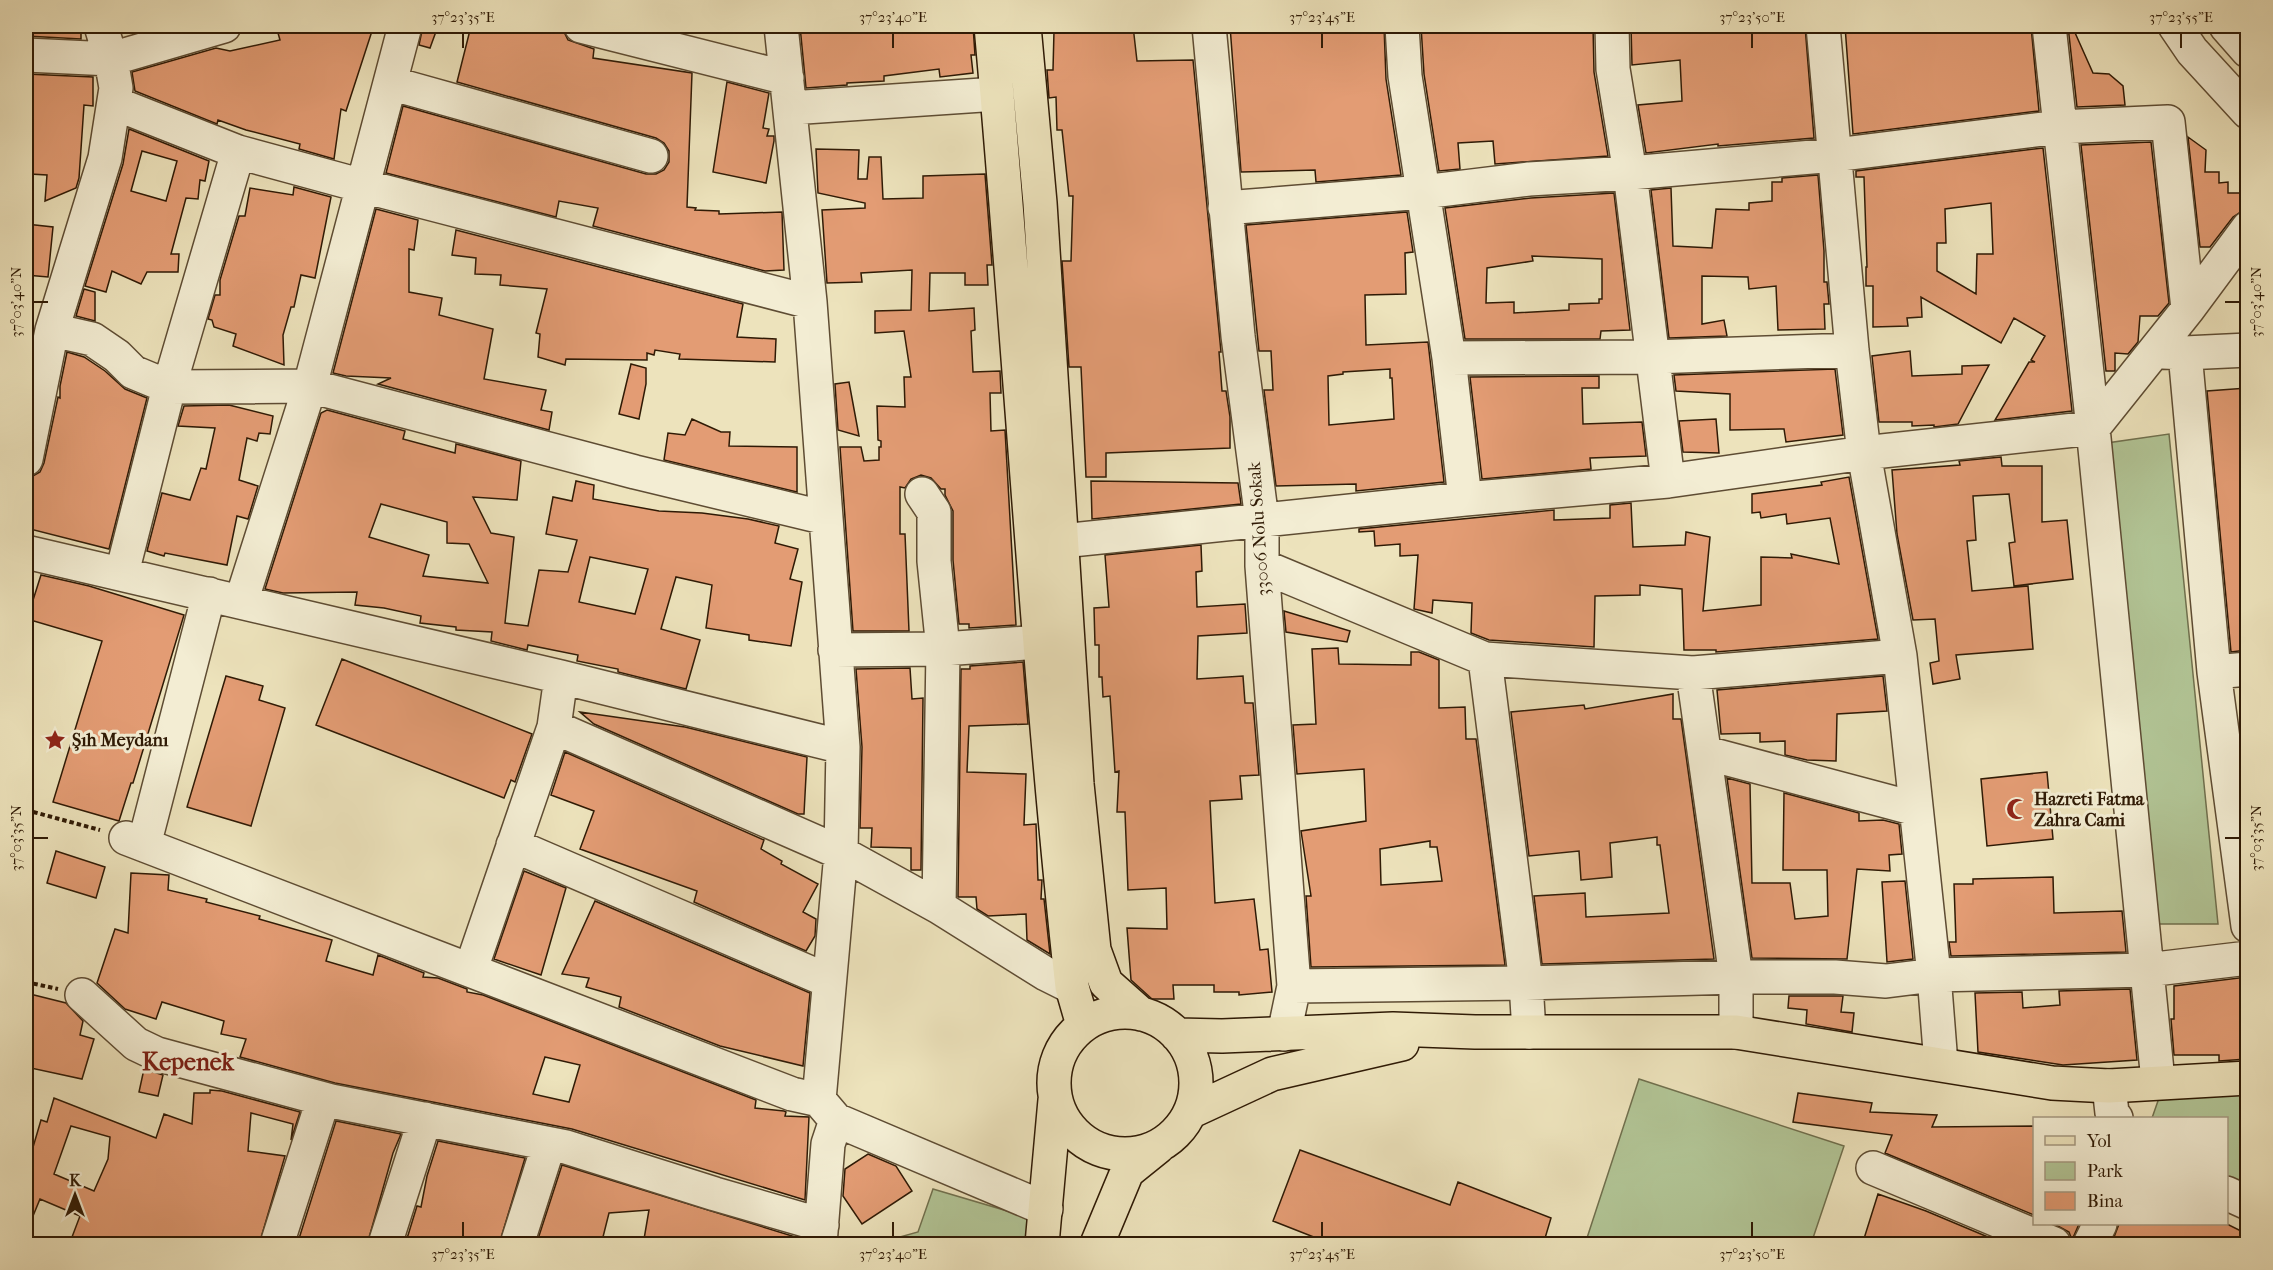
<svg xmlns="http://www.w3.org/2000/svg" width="2273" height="1270" font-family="'IM FELL French Canon',serif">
  <rect width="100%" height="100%" fill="#ede3bc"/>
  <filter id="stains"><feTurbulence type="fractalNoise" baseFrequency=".00333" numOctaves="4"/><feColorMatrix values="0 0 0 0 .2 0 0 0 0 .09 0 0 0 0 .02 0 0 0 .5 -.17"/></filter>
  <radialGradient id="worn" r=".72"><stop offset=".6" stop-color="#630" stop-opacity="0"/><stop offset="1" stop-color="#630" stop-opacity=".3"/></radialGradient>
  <!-- green -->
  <path fill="#b2c596" stroke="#70704e" stroke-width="1.5" d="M2169 434 2218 924H2155L2107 443Z
    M1639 1079 1844 1146 1811 1244H1585Z
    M2247 1094V1188L2227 1179 2226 1118H2152L2159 1098Z
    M933 1189 1031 1218 1028 1244H875L918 1232Z"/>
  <!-- building -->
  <path fill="#e39c74" stroke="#2f1a05" stroke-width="1.5" fill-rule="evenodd" d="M43 26H81V39L26 36V28L43 29Z
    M276 26H386L384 32 373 28 346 111 341 109 334 159 299 149 300 144 246 130 218 120 217 124 135 91 132 72 216 48 230 51 280 40Z
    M423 26H438L430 48 419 45Z
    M471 26H556V28L563 30 568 40 594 49 593 58 692 73 687 207 696 208 695 210 719 211V214L782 212 784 270 765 271 593 226 598 208 559 201 556 217 386 173 403 106 646 174H656L664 170 669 162V151L664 143 656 138 457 82Z
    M800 26H845L846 33 881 29 880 26H914V29L973 26 975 55H971L973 73 940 77 939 69 884 76V81L847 83V85L806 88Z
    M1075 26H1133L1137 61 1193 60 1221 352H1219L1222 391H1226L1230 417V448L1106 453V477H1086L1081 367H1069L1062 261H1071L1073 196H1069L1062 130H1057L1056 97 1049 98 1047 70H1053L1054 31 1076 32Z
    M1230 26H1384L1386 79 1401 175 1316 182 1315 170 1241 172Z
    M1421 26H1521V29L1593 26 1594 72 1608 156 1495 164 1493 141 1458 143 1460 169 1439 171 1424 74Z
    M1631 26H1805L1814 138 1718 146V144L1646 153 1638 105 1682 101 1680 60 1632 65Z
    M1845 26H2031L2039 111 1853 134Z
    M2068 26H2072L2093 73 2109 74 2123 86 2125 105 2077 107Z
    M26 74 93 77V106L84 105 79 178 76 188 45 201 47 175 30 174 31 144H26Z
    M727 82 769 93 763 128 769 129 767 136H774V141L766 183 713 172Z
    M129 129 209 161 205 181 200 180 198 199 186 198 171 254H179L178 272H147L141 284 112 271 106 292 85 286 123 164ZM142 151 177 161 166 201 131 191Z
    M2188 137 2206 150 2205 172H2219V183L2228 182V193H2244V210L2233 217 2210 247H2200Z
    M2151 142 2169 303 2158 316H2140L2138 342 2128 354 2115 353V371H2106L2081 145Z
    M2043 148 2072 411 1995 420 2029 362H2035L2031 360 2045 336 2014 318 2001 343 1921 297 1922 317 1907 318 1908 326 1873 327V286H1866V267H1867L1864 177H1856V171ZM1991 203 1993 254H1977L1976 294 1937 271V243H1946L1945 209Z
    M816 149 859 150 858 179H867L869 157H881L883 199 923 198V176L985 174 992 265H987L988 285H965V273H930L929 311 974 308 975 330 971 331 973 372 1000 371 1001 393H990L991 431 1005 430 1016 625 969 628V624H959L953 560V511L945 495V489H941L931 478 921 475 911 479 905 488 900 487V534H905L909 631H853L840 447H861L864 461 879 460V447H881V441L878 440 877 406 905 407 904 377H911L904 331 875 333V311L911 310 912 270 861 273 862 282 827 283 822 210 865 208V203L818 193Z
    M1818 175 1824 251V282H1827L1829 304H1824L1825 329 1778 330 1776 286 1749 289 1748 277 1702 276V324L1724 320 1727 336 1669 338 1651 190 1671 188 1673 246 1712 248 1716 209 1749 210V203L1772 201V182H1782V178Z
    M294 187 331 197 315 278 301 275 294 307H291L283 335 284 365 233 346 236 334 214 327 212 320 208 319 215 295H220V280L239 216H245L250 188 293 195Z
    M1614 193 1630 330 1601 331 1600 339H1465L1445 208 1531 198ZM1532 256 1602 259V299H1599V303L1569 304V310L1514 313V302L1486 303 1487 268 1533 261Z
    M376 209 418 220 414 250 409 249V292L442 298 439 315 493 329 484 379 546 390 541 410 552 412 549 430 378 384 391 378 346 376 333 373Z
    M1407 212 1413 252 1405 253 1406 294 1365 295 1366 345 1428 342 1444 482 1356 491V484L1276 486 1264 390H1273L1271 351H1259L1246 225ZM1390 369V378H1392L1394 419 1329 425 1328 376 1343 374V372Z
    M26 224 53 227 48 277 26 275Z
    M456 230 743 304 737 337 776 339 775 362 679 359 680 354 655 350 654 355 647 353V360L566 359 565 365 538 357 540 334 536 333 547 289 500 285 501 275 475 274 476 258 452 255Z
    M84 289 95 292V321L76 316Z
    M1910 351 1912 376 1962 374V366L1989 365 1958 424 1934 427V425L1912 426V422H1879L1872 356Z
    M67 352 84 357 105 371 125 389 147 398 109 549 26 528V498L31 477 40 472 44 463 58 397 60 398V386Z
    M631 364 646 368V384L639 419 619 414Z
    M1835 369 1843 435 1786 442 1784 429 1730 430V394L1676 391 1674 375Z
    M1599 376V388H1582L1583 424 1642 422 1646 456 1590 458 1591 469 1482 479 1470 377Z
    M849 382 859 436 838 430 835 384Z
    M2247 388V650L2231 652 2207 391Z
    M229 405 273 416 270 434 259 433 257 441 247 438 239 480 258 486 248 519 237 516 227 565 165 553 164 556 147 551 162 493 190 500 201 468 206 469 215 428 178 426 184 406Z
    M327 410 405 431 403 439 455 453 456 444 521 461 517 500 473 497 491 533 514 537 505 623 528 626 539 570 568 572 577 540 546 534 553 497 572 501 576 481 594 485 593 499 659 511 702 513 748 519 779 526 775 543 798 549 790 579 802 582 791 646 749 640V635L706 628 712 585 676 577 661 629 700 640 686 689 618 672V669L577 661 578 655 528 645 527 650 491 641 492 632 456 630V627L420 623 421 616 384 608 355 605 357 592 283 593 265 589 321 413ZM381 504 447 522V543L469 544 488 583 423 576 429 555 369 537ZM590 557 648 569 635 614 579 602Z
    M692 419 721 432H730L729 446 797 447V492L664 460 668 433 685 435Z
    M1716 419 1719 453 1683 452 1679 421Z
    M2001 457 2002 466H2042V522L2067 520 2073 579 2014 586 2009 543 2015 542 2009 494 1973 496 1976 540 1967 541 1972 591 2028 586 2033 649 1956 655 1960 679 1933 684 1930 663 1939 661 1935 619 1913 620 1897 534 1892 470 1960 465 1959 461Z
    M1849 477 1878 639 1716 652V650H1684L1682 589 1640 585V595L1595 596 1594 647 1489 640 1471 633 1472 603 1433 600 1432 613 1414 609 1418 555 1400 556V544L1375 546 1374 531 1359 532V529L1554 510V520L1610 518V505L1631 503 1633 547 1685 545 1686 532 1710 537 1703 611 1761 605V557L1792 558 1791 554 1839 564 1830 518 1787 524 1786 514 1761 518 1760 512 1752 513V494L1822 485 1821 482Z
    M1091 481 1238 483 1241 504 1092 519Z
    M1201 545 1202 571 1196 572 1197 607 1245 604 1247 633 1198 636 1197 679 1243 676 1245 703H1253L1259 775 1240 776 1242 799 1210 801 1215 903 1254 899 1260 950 1268 949 1272 992 1239 995V992H1214V985H1173L1174 999H1152L1131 980 1127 928 1167 929 1166 888 1128 890 1125 812H1117L1119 771 1115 772 1110 696 1103 697 1102 677H1099V645H1095L1094 608 1109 607 1105 555Z
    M41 575 89 586 184 615 133 783H131L119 821 53 802 102 641 27 619Z
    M1284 611 1350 631 1347 642 1286 632Z
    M1338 648 1339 664 1411 665V652H1419L1439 660V708L1465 707 1466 739H1476L1505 965 1311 967 1306 896H1311L1301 831 1366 821 1364 769 1297 774 1293 725 1316 724 1312 649ZM1430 841V847H1437L1442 881 1381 885 1380 849Z
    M342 659 532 734 515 782 511 780 504 798 316 725Z
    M1023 662 1028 724 969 726 967 772 1026 774 1024 825 1036 824 1038 880H1042L1041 899H1044L1050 954 1027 940 1026 914 988 916 977 909 976 897H958L961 669H970V666Z
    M910 668 912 699 923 698 921 870H911V848L871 847 872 828H860L862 747 856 669Z
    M226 676 263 686 259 700 285 708 251 826 187 807Z
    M1883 676 1887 711 1837 714 1836 761 1807 760 1785 755V741L1760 742V733L1721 734 1717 690Z
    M1673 694V719H1681L1714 959 1542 964 1534 896 1585 893 1586 917 1669 913 1660 845H1657V837L1610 843 1612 877 1581 880 1579 851 1529 856 1511 712 1584 705 1585 709Z
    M580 712 685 727 807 757 804 814H798L594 724Z
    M565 752 764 840 761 849 782 861 781 864 818 884 803 912 816 919 815 936 806 951 694 902 697 891 580 849 594 811 551 795Z
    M2047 772 2053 839 1987 846 1981 779Z
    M1727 778 1750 784 1752 883H1790L1795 919 1828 916 1827 870H1783L1784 793 1859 813V821L1883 820 1899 824 1902 854 1889 855 1890 871 1857 869 1847 959 1752 958Z
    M56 851 105 867 96 898 47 883Z
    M524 871 566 888 541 975 494 959Z
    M131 873 169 875 168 890 207 899 206 902 260 916 259 919 332 940 326 961 373 975 378 955 424 973 423 977 438 978 467 989V992L483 995 756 1100 755 1108 784 1111 786 1112 785 1116 809 1117 805 1200 572 1129 335 1083 240 1057 246 1039 221 1034 224 1021 162 1002 156 1019 125 1009 97 983 115 929 128 933ZM545 1057 580 1065 569 1102 533 1094Z
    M2053 877 2054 913 2122 911 2126 952 1951 956 1949 942H1956L1954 884H1973V879Z
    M1905 881 1913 959 1887 962 1882 882Z
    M595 901 810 993 803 1066 720 1046 619 1007 621 997 586 987 589 978 562 974Z
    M2247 977V1059L2219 1061V1055H2174L2171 1019H2174V986Z
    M2130 989 2137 1060 2063 1065 1978 1052 1975 993 2022 992 2023 1008 2060 1005 2059 991Z
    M26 993 66 1003 83 1021 80 1035 94 1039 82 1079 26 1067Z
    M1789 996H1843L1841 1012 1854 1013 1852 1032 1806 1024 1807 1010 1788 1008Z
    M144 1069 163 1075 158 1096 139 1092Z
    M210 1090 222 1091 300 1112 291 1140 293 1124 251 1113 248 1151 285 1156 259 1245H69L80 1216 40 1199 26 1233V1171L41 1120 47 1122 54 1098 156 1138 164 1114 192 1124 194 1093H210ZM71 1126 110 1137 108 1159 94 1191 54 1174Z
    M1798 1093 1872 1103 1870 1112 1937 1115 1932 1127 2034 1126V1215L1885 1153 1892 1135 1793 1122Z
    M336 1121 401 1134 393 1153 367 1245H297Z
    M438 1141 525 1158 499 1245H405L417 1206 421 1207 427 1176Z
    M1300 1150 1450 1205 1458 1182 1551 1218 1543 1245H1334L1273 1221Z
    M868 1154 896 1166 912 1191 862 1224 843 1196 845 1169Z
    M562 1165 802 1239V1245L727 1242 729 1245H643L649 1210 609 1213 601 1245H575L560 1241 559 1245H544L537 1242Z
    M1878 1194 1926 1211 2007 1245H1862Z
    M2054 1224H2079L2072 1240 2069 1232Z
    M2119 1224H2227L2247 1234V1245H2111Z"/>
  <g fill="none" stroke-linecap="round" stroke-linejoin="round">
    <defs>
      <path id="minor" d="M581 26 787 78
        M781 26 810 302 843 747 841 853 819 1100 836 1120 1046 1209
        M1209 26 1238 336 1262 520V566L1294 986 1284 1034
        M1402 26 1405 76 1449 358 1465 499
        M1612 26 1613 69 1630 173 1668 481
        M1823 26 1852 350 1864 453 1900 656 1934 975 1941 1064
        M2049 26 2093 428 2158 1081
        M2175 26 2192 51 2248 112
        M2226 26 2248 51
        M26 55 111 59 224 26
        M390 83 651 156
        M114 103 238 152 363 186 810 302
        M790 108 997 94
        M2188 309 2248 228
        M52 330 92 339 117 356 133 372 169 387 310 386 635 472 826 518
        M2163 352 2185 353 2248 350
        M2185 353 2214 672 2248 926
        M1449 358 1652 357 1852 350
        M26 459 52 330 105 158 116 88 111 59 101 26
        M922 494 934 512V561L943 649 939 907
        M1062 541 1465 499 1668 481 1864 453 2093 428 2188 309 2168 122 2059 127 1835 155 1630 173 1529 179 1423 192 1225 208
        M26 552 561 677 843 747
        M1262 566 1485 659 1693 673 1900 656
        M122 573 169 387 238 152
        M241 602 310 386 405 26
        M835 650 943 649 1040 642
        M1485 659 1526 983 1529 1032
        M2214 672 2248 669
        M1693 673 1736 977V1032
        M554 727 841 853 939 907 1046 974 1072 987
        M1706 753 1916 809
        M126 838 792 1094 819 1100
        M144 845 209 594
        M513 845 829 981
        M471 969 554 727 561 677
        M1294 986 1526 983 1736 977H1835L1886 981 1934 975 2147 970 2248 958
        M82 995 136 1044 157 1054 331 1101 566 1147 715 1194 822 1225
        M2109 1086 2112 1113 2116 1118
        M1873 1168 2054 1244
        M2226 1193 2248 1203
        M277 1244 323 1100
        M385 1244 425 1119
        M517 1244 549 1144
        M820 1244 828 1144 836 1120
        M2090 1244 2100 1224"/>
      <path id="major" d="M991 26C1020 346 1037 667 1072 987L1083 1025
        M1024 26 1040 203 1077 784 1094 950 1106 983 1141 1014
        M1054 1083a71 71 0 1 1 142 0a71 71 0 1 1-142 0Z
        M1177 1035 1222 1036 1393 1029 1475 1032H1736L2052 1083 2109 1086 2248 1078
        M1190 1112 1272 1074 1402 1044
        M1042 1244 1055 1100
        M1097 1244 1127 1172 1158 1147"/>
    </defs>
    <!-- minor casing -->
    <use href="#minor" stroke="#5e4c33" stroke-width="36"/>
    <!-- major casing -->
    <use href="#major" stroke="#2f1a05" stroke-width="36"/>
    <!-- path -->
    <path stroke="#2f1a05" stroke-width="4" stroke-dasharray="4.5 3" stroke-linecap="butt" d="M26 810 100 830
      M26 982 58 989"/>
    <!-- minor -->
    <use href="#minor" stroke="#f3edd3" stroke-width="33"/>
    <!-- major -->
    <use href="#major" stroke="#ede3bc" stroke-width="33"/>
  </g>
  <!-- ticks -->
  <path fill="none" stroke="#2f1a05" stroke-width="2" d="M463 33V48M893 33V48M1322 33V48M1752 33V48M2181 33V48M33 302H48M2225 302H2240M33 838H48M2225 838H2240M463 1222V1237M893 1222V1237M1322 1222V1237M1752 1222V1237"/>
  <!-- icons -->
  <defs>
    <symbol id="sight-bare" viewBox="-9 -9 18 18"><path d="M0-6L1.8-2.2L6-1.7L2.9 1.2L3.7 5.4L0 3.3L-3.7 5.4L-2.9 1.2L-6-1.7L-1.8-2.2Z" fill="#8f2418" stroke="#f3edd3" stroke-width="2.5" paint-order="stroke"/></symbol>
    <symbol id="mosque-bare" viewBox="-9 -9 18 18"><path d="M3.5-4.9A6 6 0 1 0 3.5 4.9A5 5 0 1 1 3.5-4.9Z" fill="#8f2418" stroke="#f3edd3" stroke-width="2.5" paint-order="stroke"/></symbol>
  </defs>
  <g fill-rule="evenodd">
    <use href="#sight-bare" x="40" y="725" width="30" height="30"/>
    <use href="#mosque-bare" x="2002" y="794" width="30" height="30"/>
  </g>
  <g text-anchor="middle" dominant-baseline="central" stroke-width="6" stroke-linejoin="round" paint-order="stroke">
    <!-- street labels -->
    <g font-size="18" fill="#2f1a05" stroke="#f3edd3">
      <text transform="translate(1259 529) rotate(-94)">33006 Nolu Sokak</text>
    </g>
    <!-- poi labels -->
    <g font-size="18" font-weight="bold" fill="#2f1a05" stroke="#f3edd3" text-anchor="start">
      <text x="72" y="740">Şıh Meydanı</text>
      <text x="2034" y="799">Hazreti Fatma<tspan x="2034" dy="21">Zahra Cami</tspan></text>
    </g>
    <!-- district labels -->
    <g font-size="24" font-weight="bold" fill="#7a1f14" stroke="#f3edd3">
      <text x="188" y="1062">Kepenek</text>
    </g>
  </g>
  <!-- margin -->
  <rect width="2273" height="1270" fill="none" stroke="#ede3bc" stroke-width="66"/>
  <!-- legend -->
  <rect x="2033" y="1117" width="195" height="108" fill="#f3edd3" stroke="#a59981" stroke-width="1.5"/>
  <rect x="2045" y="1136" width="30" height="9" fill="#ede3bc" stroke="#a59981" stroke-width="1.5"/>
  <text x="2087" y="1147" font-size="18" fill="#2f1a05">Yol</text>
  <rect x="2045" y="1162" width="30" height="18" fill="#b2c596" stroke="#a59981" stroke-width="1.5"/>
  <text x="2087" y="1177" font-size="18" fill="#2f1a05">Park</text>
  <rect x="2045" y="1192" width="30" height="18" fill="#e39c74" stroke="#a59981" stroke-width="1.5"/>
  <text x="2087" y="1207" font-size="18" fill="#2f1a05">Bina</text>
  <!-- north arrow -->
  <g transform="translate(75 1195)" stroke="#f3edd3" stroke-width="4.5" paint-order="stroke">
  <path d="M0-4.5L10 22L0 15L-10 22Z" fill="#2f1a05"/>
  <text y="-9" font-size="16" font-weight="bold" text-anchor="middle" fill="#2f1a05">K</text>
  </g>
  <rect x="33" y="33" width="2207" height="1204" fill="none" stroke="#2f1a05" stroke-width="2"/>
  <g font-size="15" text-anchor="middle" fill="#2f1a05">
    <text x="463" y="22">37°23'35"E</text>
    <text x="893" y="22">37°23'40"E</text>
    <text x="1322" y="22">37°23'45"E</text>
    <text x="1752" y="22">37°23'50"E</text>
    <text x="2181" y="22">37°23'55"E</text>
    <text transform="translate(16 302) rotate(-90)" y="5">37°03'40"N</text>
    <text transform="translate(2256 302) rotate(-90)" y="5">37°03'40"N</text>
    <text transform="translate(16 838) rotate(-90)" y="5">37°03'35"N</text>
    <text transform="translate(2256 838) rotate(-90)" y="5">37°03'35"N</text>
    <text x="463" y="1259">37°23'35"E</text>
    <text x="893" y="1259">37°23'40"E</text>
    <text x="1322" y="1259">37°23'45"E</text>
    <text x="1752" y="1259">37°23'50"E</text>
  </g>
  <rect width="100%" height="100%" filter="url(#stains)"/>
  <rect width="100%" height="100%" fill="url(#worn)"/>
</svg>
